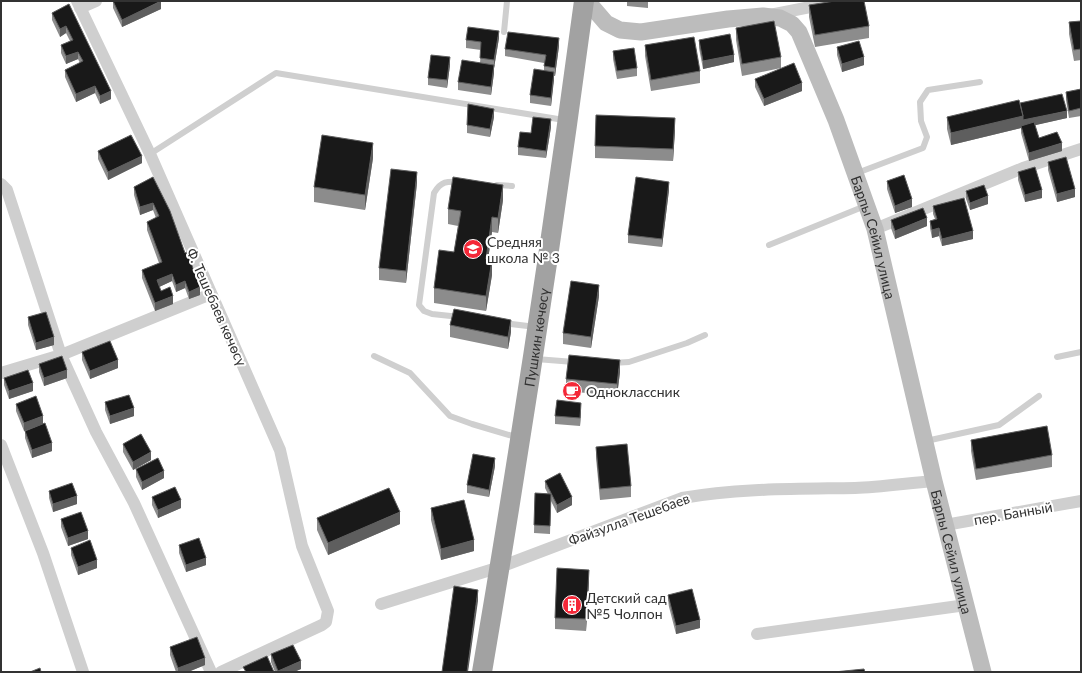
<svg xmlns="http://www.w3.org/2000/svg" width="1082" height="673" font-family="Lato,sans-serif">
  <rect width="100%" height="100%" fill="#fff"/>
  <g fill="none" stroke-linecap="round" stroke-linejoin="round">
    <!-- service -->
    <path stroke="#cfcfcf" stroke-width="6" d="M504 32 507 1
      M150 154 276 73 564 120
      M857 173 923 148 927 137 921 121 920 102 928 90 980 82
      M460 182C447 181 441 181 434 193L419 305 424 311 432 314 460 317
      M497 185 512 186
      M769 245 865 206
      M503 323 536 327
      M374 356 410 373 450 416 472 424 519 438
      M1057 357 1081 352
      M536 359 574 362
      M612 363 629 362 687 343 705 335
      M926 441 999 425 1039 396"/>
    <!-- minor -->
    <path stroke="#cfcfcf" stroke-width="12" d="M77 1 150 154 280 450 302 546 328 611 326 622 322 625 221 672
      M80 8 96 1
      M770 15 840 1
      M1 184 7 190 61 355 96 432 134 503 211 672
      M875 229 1023 168 1081 149
      M1 373 61 355 211 294
      M1 445 43 553 83 672
      M945 525 1081 501
      M381 604 500 567 682 498C739 488 797 489 855 488 881 487 908 483 934 481
      M757 634 966 605"/>
    <!-- secondary -->
    <path stroke="#bcbcbc" stroke-width="17" id="s1" d="M587 1 606 23 620 30 641 32 728 19 763 16 780 18 792 24 799 32 836 120 875 229 934 481 983 672"/>
    <!-- trunk -->
    <path stroke="#a2a2a2" stroke-width="20" id="s2" d="M482 672C520 449 554 225 584 1"/>
  </g>
  <!-- wall -->
  <path fill="#8c8c8c" d="M113 1 161 9 122 27 113 8Z
    M627 1H648V8L627 6Z
    M69 4 111 99 100 104 95 93 76 102 65 77V70L80 63 78 59 66 64 61 53V45L70 41 66 33 60 37 52 20V13Z
    M809 5 869 26V38L815 47 809 17Z
    M1081 21V60L1074 61 1069 34V22Z
    M736 28 781 57V68L742 76 736 40Z
    M499 38 494 68V73L491 95 458 90V82L480 63 481 50 466 48V40Z
    M699 40 734 62 703 69 699 48Z
    M645 45 700 71V83L651 91 645 56Z
    M559 46 555 76H554L551 106 530 103V95L544 70V63L505 56V49Z
    M837 47 864 65 842 72 837 55Z
    M613 51 637 68V76L617 79 613 59Z
    M450 65 447 88 428 85V78Z
    M755 79 802 91 764 106 755 87Z
    M1081 89V116L1069 118 1066 100V92Z
    M1020 103 1067 118 1035 125 1039 138 1062 151 1029 161 1021 133V128L951 145 947 129V117Z
    M494 117 490 137 467 133V125Z
    M551 127 546 158 518 155V147L531 133Z
    M675 130 673 161 595 158V146Z
    M98 151 142 163 108 180 98 159Z
    M373 158 365 210 314 202V187Z
    M1048 162 1075 197 1057 202 1048 170Z
    M1018 172 1042 198 1025 202 1018 180Z
    M153 177 200 295 189 299 185 288 176 292 172 281 159 287 161 291 173 304 155 311 142 278V270L159 263 147 230V222L156 218 153 210 140 215 134 195V187Z
    M887 181 912 207 895 213 887 189Z
    M417 183 406 283 379 280V268Z
    M669 190 662 247 628 243V235Z
    M966 191 988 204 970 210 966 199Z
    M503 200 498 233 492 232 488 259 492 275 486 311 434 303V288L454 252 458 226 448 224V209Z
    M933 206 973 239 942 246 939 236 932 238 930 228V221L935 219 933 214Z
    M891 220 927 226 895 239 891 228Z
    M599 296 591 348 563 344V333Z
    M28 317 54 345 36 350 28 325Z
    M450 325 511 332 508 349 450 337Z
    M82 352 118 368 90 379 82 360Z
    M39 364 67 378 44 386 39 372Z
    M620 372 617 396 566 391V379Z
    M4 378 33 391 9 399 4 385Z
    M105 402 134 416 110 424 105 410Z
    M16 404 43 424 24 431 16 411Z
    M581 410 580 426 555 424V416Z
    M25 431 52 451 32 458 25 438Z
    M971 440 1052 455V467L976 480 971 451Z
    M123 444 151 460 133 470 123 452Z
    M596 447 631 486V497L600 500 596 458Z
    M495 466 489 497 467 493V485Z
    M136 469 164 478 142 490 136 477Z
    M545 481 572 505 557 513 551 501 550 534 534 533 535 493 548 494 545 488Z
    M49 491 77 504 53 512 49 498Z
    M152 497 181 508 158 518 152 505Z
    M431 508 474 551 441 560 431 520Z
    M317 518 400 524 328 555 317 530Z
    M61 519 88 539 68 546 61 527Z
    M179 545 206 565 186 572 179 553Z
    M71 548 97 568 78 575 71 555Z
    M589 581 586 631 555 629V618Z
    M668 595 700 628 676 634 668 603Z
    M170 647 205 665 188 672H176L170 655Z
    M271 654 301 669 294 672H275L271 662Z"/>
  <!-- shaded-wall -->
  <path fill="#5e5e5e" d="M161 1V9L122 27V20Z
    M66 26V33L60 37V29Z
    M499 31V38L494 68V60Z
    M559 38V46L555 76V68Z
    M78 52V59L66 64V56Z
    M734 55V62L703 69V61Z
    M450 57V65L447 88V80Z
    M864 57V65L842 72V64Z
    M494 65V73L491 95V87Z
    M554 72V80L551 106V98Z
    M802 83V91L764 106V99Z
    M95 86V93L76 102V94Z
    M111 91V99L100 104V96Z
    M494 109V117L490 137V129Z
    M1067 111V118L1023 128V120Z
    M1023 116V128L1021 126V128L951 145V133Z
    M675 118V130L673 161V149Z
    M551 119V127L546 158V151Z
    M373 143V158L365 210V195Z
    M1062 143V151L1029 161V153Z
    M142 156V163L108 180V172Z
    M417 172V183L406 283V271Z
    M669 182V190L662 247V239Z
    M503 185V200L498 233V218Z
    M1075 189V197L1057 202V194Z
    M1042 190V198L1025 202V195Z
    M988 196V204L970 210V203Z
    M912 199V207L895 213V206Z
    M153 203V210L140 215V207Z
    M492 217V232L486 274V259Z
    M927 218V226L895 239V231Z
    M939 228V236L932 238V230Z
    M973 231V239L942 246V239Z
    M492 260V275L486 311V296Z
    M172 274V281L157 288V280Z
    M185 281V288L176 292V285Z
    M599 285V296L591 348V337Z
    M200 287V295L189 299V292Z
    M173 296V304L155 311V303Z
    M511 320V332L508 349V337Z
    M54 337V345L36 350V343Z
    M118 360V368L90 379V371Z
    M620 360V372L617 396V384Z
    M67 370V378L44 386V378Z
    M33 383V391L9 399V391Z
    M581 403V410L580 426V418Z
    M134 408V416L110 424V416Z
    M43 416V424L24 431V423Z
    M52 443V451L32 458V450Z
    M151 452V460L133 470V462Z
    M495 458V466L489 497V490Z
    M164 471V478L142 490V482Z
    M77 496V504L53 512V504Z
    M572 497V505L557 513V505Z
    M181 500V508L158 518V510Z
    M400 512V524L328 555V543Z
    M88 531V539L68 546V538Z
    M474 540V551L441 560V549Z
    M206 558V565L186 572V565Z
    M97 560V568L78 575V567Z
    M589 570V581L586 631V619Z
    M478 590V601L468 672H467Z
    M700 620V628L676 634V626Z
    M205 658V665L188 672H178V668Z
    M301 661V669L294 672H278V671Z"/>
  <!-- building -->
  <path fill="#191919" stroke="#5e5e5e" d="M113 1H161L122 20Z
    M835 1H864L869 26 815 35 809 5Z
    M69 4 111 91 100 96 95 86 76 94 65 70 83 61 78 52 66 56 61 45 73 40 66 26 60 29 52 13Z
    M774 21 781 57 742 64 736 28Z
    M1081 21V49L1074 50 1069 22Z
    M468 27 499 31 494 60 480 58 481 42 466 40Z
    M508 32 559 38 555 68 544 66 546 55 505 49Z
    M730 34 734 55 703 61 699 40Z
    M694 37 700 71 651 80 645 45Z
    M859 41 864 57 842 64 837 47Z
    M634 48 637 68 617 71 613 51Z
    M431 55 450 57 447 80 428 78Z
    M462 60 494 65 491 87 458 82Z
    M794 63 802 83 764 99 755 79Z
    M534 69 554 72 551 98 530 95Z
    M1081 89V108L1069 111 1066 92Z
    M1062 94 1067 111 1023 120V116L1020 103Z
    M1019 100 1023 116 951 133 947 117Z
    M468 104 494 109 490 129 467 125Z
    M596 115 675 118 673 149 595 146Z
    M533 117 551 119 546 151 518 147 520 132 531 133Z
    M1034 122 1039 138 1057 132 1062 143 1029 153 1021 126Z
    M131 135 142 156 108 172 98 151Z
    M322 135 373 143 365 195 314 187Z
    M1066 157 1075 189 1057 194 1048 162Z
    M1035 167 1042 190 1025 195 1018 172Z
    M391 169 417 172 406 271 379 268Z
    M904 175 912 199 895 206 887 181Z
    M153 177 170 211 185 253 187 252 200 287 189 292 185 281 176 285 172 274 157 280 161 291 170 287 173 296 155 303 142 270 162 262 147 222 159 216 153 203 140 207 134 187Z
    M453 177 503 185 498 218 492 217 486 259 492 260 486 296 434 288 439 250 454 252 461 211 448 209Z
    M636 177 669 182 662 239 628 235Z
    M984 185 988 196 970 203 966 191Z
    M964 198 973 231 942 239 939 228 932 230 930 221 937 219 933 206Z
    M923 208 927 218 895 231 891 220Z
    M571 281 599 285 591 337 563 333Z
    M454 309 511 320 508 337 450 325Z
    M46 312 54 337 36 343 28 317Z
    M110 341 118 360 90 371 82 352Z
    M569 355 620 360 617 384 566 379Z
    M62 356 67 370 44 378 39 364Z
    M28 370 33 383 9 391 4 378Z
    M129 395 134 408 110 416 105 402Z
    M36 396 43 416 24 423 16 404Z
    M557 400 581 403 580 418 555 416Z
    M45 423 52 443 32 450 25 431Z
    M1047 426 1052 455 976 469 971 440Z
    M141 434 151 452 133 462 123 444Z
    M627 444 631 486 600 489 596 447Z
    M473 454 495 458 489 490 467 485Z
    M158 458 164 471 142 482 136 469Z
    M560 473 572 497 557 505 545 481Z
    M72 483 77 496 53 504 49 491Z
    M175 487 181 500 158 510 152 497Z
    M389 488 400 512 328 543 317 518Z
    M535 493 551 494 550 526 534 525Z
    M464 500 474 540 441 549 431 508Z
    M81 512 88 531 68 538 61 519Z
    M199 538 206 558 186 565 179 545Z
    M90 540 97 560 78 567 71 548Z
    M557 568 589 570 586 619 555 618Z
    M454 586 478 590 467 672H442Z
    M692 589 700 620 676 626 668 595Z
    M197 637 205 658 178 668 170 647Z
    M293 645 301 661 278 671 271 654Z
    M267 656 274 672H246L243 667Z
    M40 668 41 672H30Z
    M864 669 865 672H834Z"/>
  <!-- icons -->
  <defs>
    <symbol id="school-disc" viewBox="-11 -11 22 22"><circle r="9.5" fill="#f42838" stroke="#fff"/><path d="M0-5L7-2L0 1L-7-2ZM-4 1L0 2.5L4 1V4Q0 6-4 4Z" fill="#fff"/></symbol>
    <symbol id="cafe-disc" viewBox="-11 -11 22 22"><circle r="9.5" fill="#f42838" stroke="#fff"/><path d="M-5.5-4.5H6V0H3Q3 3.5 0 3.5H-2.5Q-5.5 3.5-5.5 0ZM3-3.2v2h1.7v-2ZM-6 4.5H4V6H-6Z" fill="#fff"/></symbol>
    <symbol id="building-disc" viewBox="-11 -11 22 22"><circle r="9.5" fill="#f42838" stroke="#fff"/><path d="M-4-6H4V6H1V3H-1V6H-4ZM-2.5-4.3h1.7v1.8h-1.7ZM.8-4.3h1.7v1.8H.8ZM-2.5-1h1.7V.8h-1.7ZM.8-1h1.7V.8H.8Z" fill="#fff"/></symbol>
  </defs>
  <g fill-rule="evenodd">
    <use href="#school-disc" x="462" y="238" width="22" height="22"/>
    <use href="#cafe-disc" x="561" y="380" width="22" height="22"/>
    <use href="#building-disc" x="561" y="594" width="22" height="22"/>
  </g>
  <g text-anchor="middle" dominant-baseline="central" stroke-width="4" stroke-linejoin="round" paint-order="stroke">
    <!-- street labels -->
    <g font-size="14" fill="#323232" stroke="#fff">
      <text stroke="none"><textPath href="#s1" startOffset="449">Барпы Сейил улица</textPath></text>
      <text transform="translate(217 307) rotate(66)">Ф. Тешебаев көчөсү</text>
      <text stroke="none"><textPath href="#s2" startOffset="339">Пушкин көчөсү</textPath></text>
      <text transform="translate(1013 513) rotate(-10)">пер. Банный</text>
      <text transform="translate(629 519) rotate(-20)">Файзулла Тешебаев</text>
      <text stroke="none"><textPath href="#s1" startOffset="773">Барпы Сейил улица</textPath></text>
    </g>
    <!-- poi labels -->
    <g font-size="14" fill="#323232" stroke="#fff" text-anchor="start">
      <text x="487" y="241">Средняя<tspan x="487" dy="16">школа № 3</tspan></text>
      <text x="586" y="391">Одноклассник</text>
      <text x="586" y="597">Детский сад<tspan x="586" dy="16">№5 Чолпон</tspan></text>
    </g>
  </g>
  <!-- border -->
  <rect width="1082" height="673" fill="none" stroke="#323232" stroke-width="4"/>
</svg>
